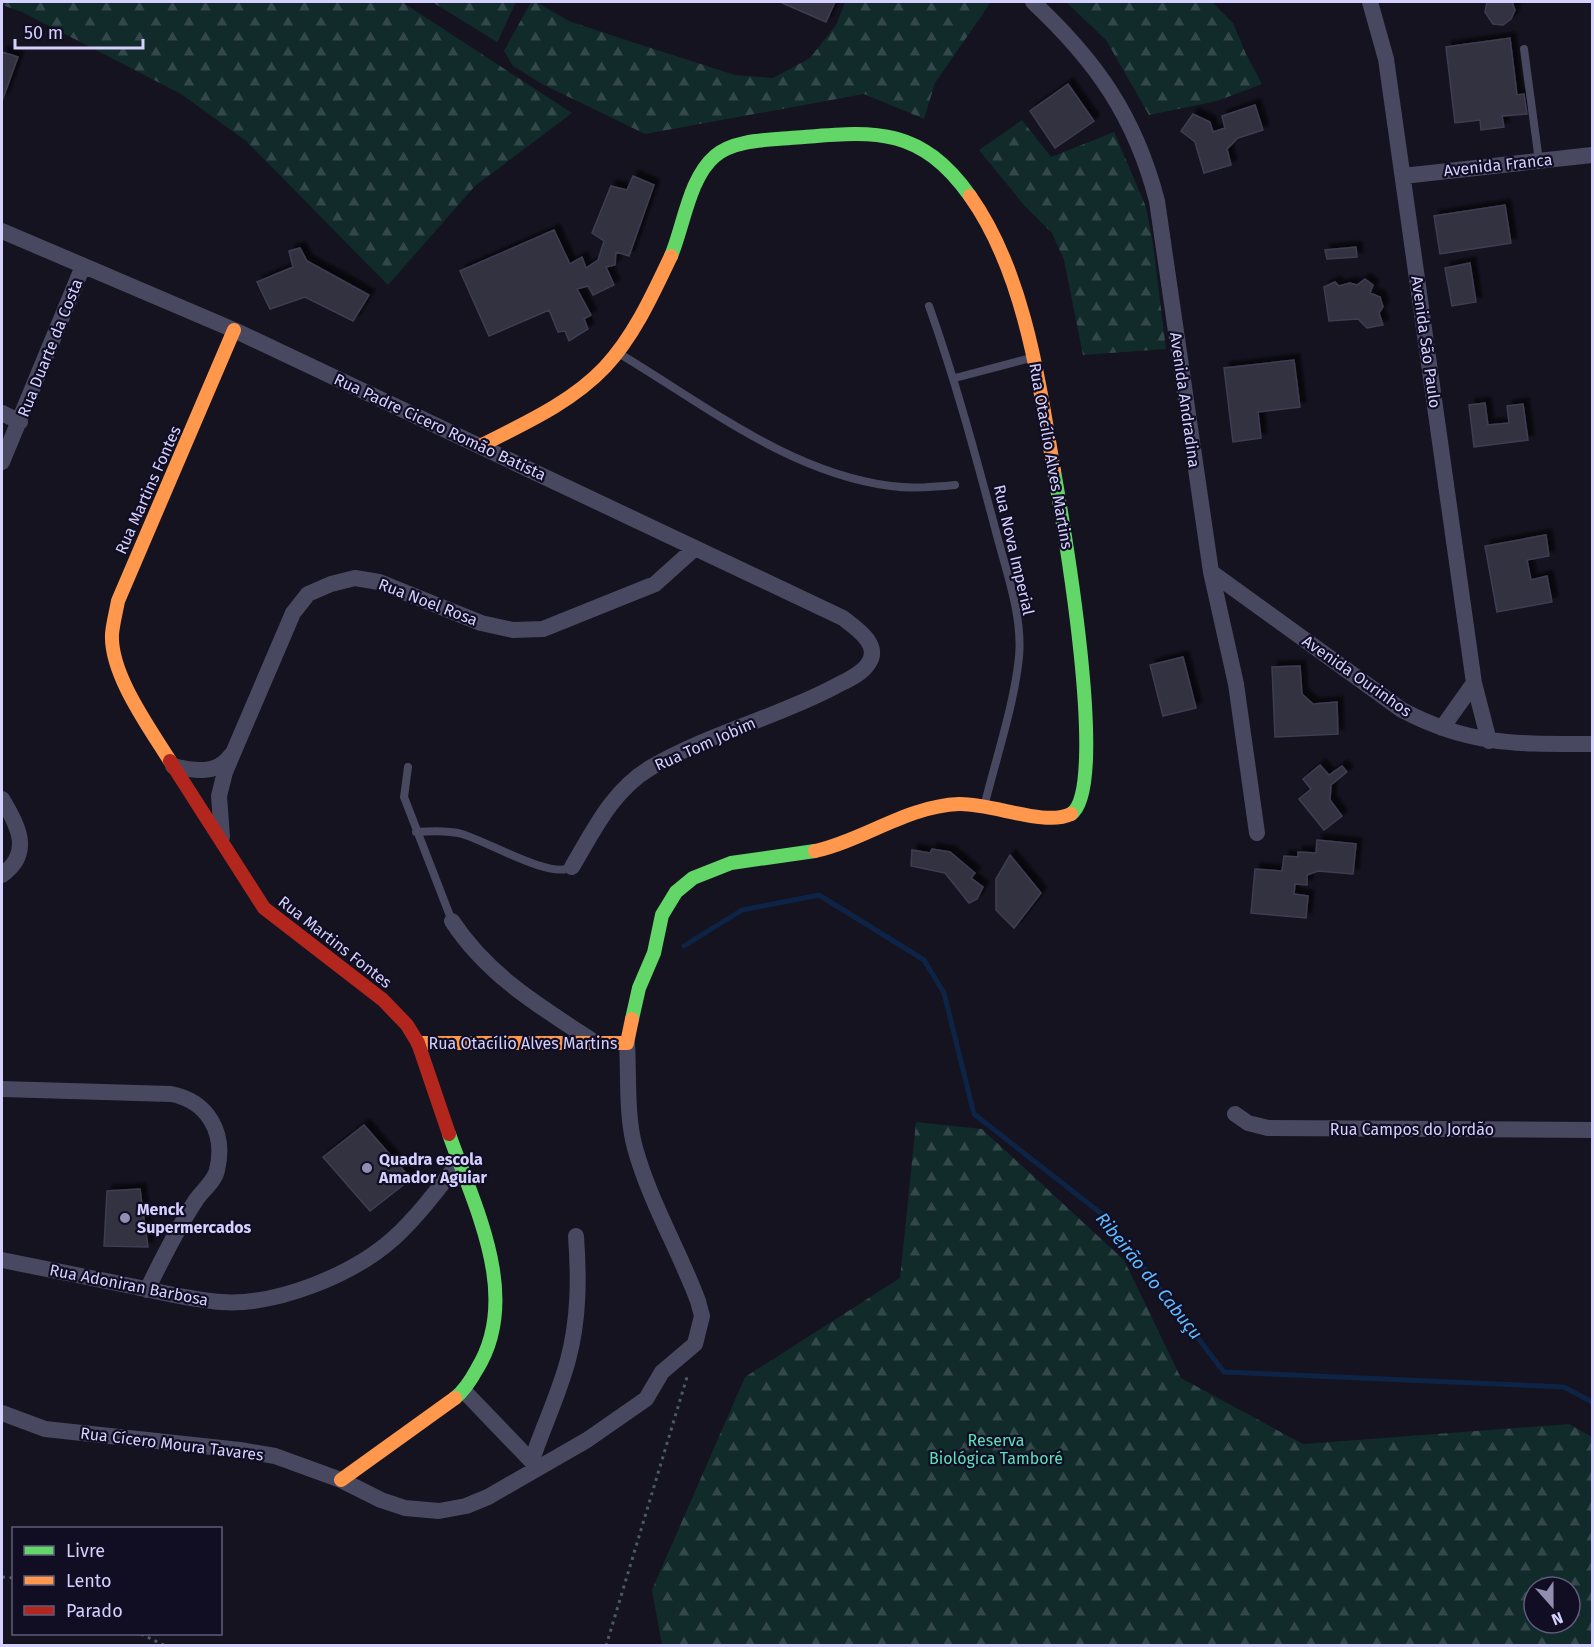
<svg xmlns="http://www.w3.org/2000/svg" width="1594" height="1647" font-family="'Fira Sans',sans-serif">
  <defs>
    <pattern id="forest-firs" width="22" height="20" patternUnits="userSpaceOnUse" patternTransform="scale(1.5)"><rect width="22" height="20" fill="#112a2a"/><path d="M5 1l3.5 6h-7zM16 11l3.5 6h-7z" fill="#33484a"/></pattern>
    <filter id="shadow"><feDropShadow dx="5.5" dy="-5.5" stdDeviation="1.5" flood-color="#0009"/></filter>
  </defs>
  <rect width="100%" height="100%" fill="#14131f"/>
  <!-- forest -->
  <path fill="url(#forest-firs)" fill-rule="evenodd" d="M2 2H402L572 113 475 186 388 285 246 141 181 94 22 12 2 5Z
    M432 2H516L497 42Z
    M531 2H536L569 21 629 41 735 75 773 78 810 58 836 25 845 2H991L935 83 924 119 864 94 645 134 542 84 513 66 504 51Z
    M1066 2H1212L1233 23 1246 54 1262 84 1217 101 1149 115 1106 40Z
    M1022 120 1051 157 1114 132 1146 207 1153 244 1166 349 1083 355 1064 260 1052 233 1023 204 979 150Z
    M916 1122 982 1129 1124 1260 1181 1378 1303 1444 1569 1424 1592 1437V1645H662L652 1590 745 1377 900 1278ZM1534 1587H1570V1623H1534Z"/>
  <g fill="none" stroke-linecap="round" stroke-linejoin="round">
    <!-- stream -->
    <path stroke="#0d2446" stroke-width="5" d="M684 946 742 910 819 895 924 960 944 993 974 1114 1103 1215 1224 1372 1564 1387 1592 1402"/>
  </g>
  <!-- building -->
  <path fill="#323141" stroke="#403d53" stroke-width="1.5" filter="url(#shadow)" d="M780 2H835L826 22Z
    M1487 2H1512L1515 10 1511 19 1503 25 1493 24 1485 12Z
    M1510 38 1517 95 1524 94 1527 114 1502 116 1504 127 1481 130 1480 120 1455 123 1446 47Z
    M2 52 18 57 2 101Z
    M1068 84 1094 121 1055 148 1030 111Z
    M1255 105 1263 130 1238 138 1227 149 1231 165 1204 173 1195 142 1181 131 1193 114 1210 122 1213 132 1225 128 1222 116Z
    M633 176 654 185 629 256 616 252 615 265 606 267 614 285 593 295 588 286 577 289 591 315 584 319 588 329 569 341 565 331 558 332 549 310 489 336 460 271 554 230 570 264 582 257 586 268 598 260 604 241 592 233 611 186 627 190Z
    M1505 205 1511 243 1440 254 1434 216Z
    M1356 247 1357 257 1327 259 1325 250Z
    M300 248 307 261 369 295 353 321 305 297 270 309 257 282 293 267 289 251Z
    M1470 263 1476 302 1452 306 1445 268Z
    M1365 279 1373 285 1370 293 1380 297 1383 307 1379 313 1383 325 1367 328 1358 319 1329 321 1324 287 1335 282 1339 286 1350 283 1357 285Z
    M1294 360 1300 407 1258 412 1261 438 1233 442 1224 368Z
    M1485 403 1488 425 1509 423 1507 406 1523 404 1528 440 1474 447 1469 405Z
    M1546 535 1549 556 1527 560 1531 580 1547 576 1552 602 1497 612 1485 546Z
    M1183 657 1196 708 1163 716 1150 665Z
    M1300 666 1302 694 1313 704 1337 702 1338 734 1275 737 1272 667Z
    M1320 765 1329 775 1342 766 1347 772 1331 785 1330 800 1342 816 1324 830 1299 799 1311 789 1303 779Z
    M1317 840 1356 844 1353 874 1318 871 1307 875V885L1295 884 1294 894 1308 896 1306 918 1251 913 1255 869 1282 871 1284 856 1298 857V852L1316 853Z
    M932 849 950 852 975 873 971 878 983 887 977 899 969 903 945 873 911 866 912 850 930 853Z
    M1010 855 1041 893 1014 928 996 910V879Z
    M364 1125 411 1179 370 1211 323 1157Z
    M140 1189 148 1247 104 1246 107 1191Z"/>
  <g fill="none" stroke-linecap="round" stroke-linejoin="round">
    <!-- path -->
    <path stroke="#4a5a67" stroke-width="3" stroke-dasharray="3 4.5" stroke-linecap="butt" d="M2 1577 14 1578
      M141 1634 166 1646
      M606 1646 687 1377"/>
    <!-- lane -->
    <path stroke="#484860" stroke-width="8" d="M1524 49 1539 161
      M929 306C955 379 975 453 995 528 1005 568 1023 615 1019 657 1014 705 997 755 985 803
      M620 354C705 405 790 473 891 486 912 489 934 487 955 485
      M955 378 1031 358
      M408 767 404 797 452 921
      M416 832C431 831 448 830 462 834 487 841 551 880 572 867"/>
    <!-- street -->
    <path stroke="#484860" stroke-width="16" d="M1033 2C1096 61 1135 116 1157 201L1211 572 1236 684 1257 833
      M1370 2 1386 59 1474 683 1489 741
      M1403 176 1592 155
      M2 231 234 330 843 618C856 628 882 645 868 664 861 675 845 681 834 687 775 718 708 734 650 768 612 791 594 830 572 867
      M2 413 20 422
      M2 462 83 266
      M1211 572 1402 710C1470 746 1518 744 1592 744
      M1442 728 1474 683
      M173 766C195 771 217 775 231 755
      M2 799C18 825 33 853 2 875
      M222 837 219 796 225 772 293 613 308 594 331 584 355 578 379 582 481 623 513 630 543 629 655 584 694 549
      M452 921C488 976 542 1008 596 1043
      M2 1089 171 1094C208 1101 226 1133 217 1170 215 1181 202 1191 196 1200 177 1229 162 1259 147 1290
      M1235 1114 1248 1123 1268 1128 1592 1130
      M2 1260C45 1269 88 1277 131 1286 161 1292 191 1300 221 1302 276 1306 353 1275 394 1238 418 1216 439 1188 459 1162
      M464 1391 537 1467
      M2 1413 45 1429 240 1450 275 1456 341 1480 381 1500 405 1508 439 1511 466 1506 488 1497 587 1440 646 1399 662 1372 695 1344 702 1316 698 1301C679 1250 650 1202 635 1148 626 1115 629 1078 627 1043
      M532 1460C543 1427 559 1394 568 1360 579 1319 579 1278 576 1236"/>
    <!-- fast -->
    <path stroke="#63d668" stroke-width="14" d="M671 256C684 225 689 178 715 156 733 140 767 140 790 138 869 132 917 122 970 196
      M1054 471C1063 522 1110 789 1071 814
      M632 1019 639 988 654 953 662 915 676 892 693 878 731 863 815 851
      M449 1134C474 1206 522 1296 477 1369 471 1380 465 1390 455 1398"/>
    <!-- slow -->
    <path stroke="#ff974d" stroke-width="14" d="M970 196C1024 272 1039 381 1054 471
      M480 446C523 424 571 403 605 367 634 336 653 294 671 256
      M170 761C149 727 110 674 112 634 113 623 116 612 118 601L234 330
      M815 851C864 840 907 806 959 804 992 803 1045 827 1071 814
      M418 1043H627L632 1019
      M341 1480 455 1398"/>
    <!-- jam -->
    <path stroke="#b3261e" stroke-width="14" d="M170 761 264 908 383 1000 407 1025 418 1043 449 1134"/>
  </g>
  <!-- markers -->
  <g fill="#918eb1" stroke="#110e24" stroke-width="2">
    <circle cx="367" cy="1168" r="6"/>
    <circle cx="125" cy="1218" r="6"/>
  </g>
  <g text-anchor="middle" dominant-baseline="central" stroke-width="4.5" stroke-linejoin="round" paint-order="stroke">
    <!-- street labels -->
    <g font-size="16" fill="#d5d1ff" stroke="#110e24">
      <text transform="translate(1498 165) rotate(-6)">Avenida Franca</text>
      <text transform="translate(1426 342) rotate(82)">Avenida São Paulo</text>
      <text transform="translate(50 348) rotate(-68)">Rua Duarte da Costa</text>
      <text transform="translate(1185 400) rotate(82)">Avenida Andradina</text>
      <text transform="translate(440 427) rotate(25)">Rua Padre Cicero Romão Batista</text>
      <text transform="translate(1051 456) rotate(80)">Rua Otacílio Alves Martins</text>
      <text transform="translate(148 490) rotate(-66)">Rua Martins Fontes</text>
      <text transform="translate(1014 550) rotate(77)">Rua Nova Imperial</text>
      <text transform="translate(428 602) rotate(21)">Rua Noel Rosa</text>
      <text transform="translate(1357 676) rotate(35)">Avenida Ourinhos</text>
      <text transform="translate(705 744) rotate(-24)">Rua Tom Jobim</text>
      <text transform="translate(335 942) rotate(38)">Rua Martins Fontes</text>
      <text x="523" y="1043">Rua Otacílio Alves Martins</text>
      <text x="1412" y="1129">Rua Campos do Jordão</text>
      <text transform="translate(129 1285) rotate(11)">Rua Adoniran Barbosa</text>
      <text transform="translate(172 1444) rotate(7)">Rua Cícero Moura Tavares</text>
    </g>
    <!-- poi labels -->
    <g font-size="16" font-weight="bold" fill="#d5d1ff" stroke="#110e24" text-anchor="start">
      <text x="379" y="1159">Quadra escola<tspan x="379" dy="18">Amador Aguiar</tspan></text>
      <text x="137" y="1209">Menck<tspan x="137" dy="18">Supermercados</tspan></text>
    </g>
    <!-- park labels -->
    <g font-size="16" fill="#5ce0ba" stroke="#110e24">
      <text x="996" y="1440">Reserva<tspan x="996" dy="18">Biológica Tamboré</tspan></text>
    </g>
    <!-- water labels -->
    <g font-size="18" font-style="italic" fill="#5fbbff" stroke="#110e24">
      <text transform="translate(1149 1276) rotate(51)">Ribeirão do Cabuçu</text>
    </g>
  </g>
  <!-- border -->
  <rect width="1594" height="1647" fill="none" stroke="#d5d1ff" stroke-width="6"/>
  <!-- legend -->
  <rect x="12" y="1527" width="210" height="108" fill="#110e24" stroke="#5f5c7c" stroke-width="1.5"/>
  <rect x="24" y="1546" width="30" height="9" fill="#63d668" stroke="#5f5c7c" stroke-width="1.5"/>
  <text x="66" y="1557" font-size="18" fill="#d5d1ff">Livre</text>
  <rect x="24" y="1576" width="30" height="9" fill="#ff974d" stroke="#5f5c7c" stroke-width="1.5"/>
  <text x="66" y="1587" font-size="18" fill="#d5d1ff">Lento</text>
  <rect x="24" y="1606" width="30" height="9" fill="#b3261e" stroke="#5f5c7c" stroke-width="1.5"/>
  <text x="66" y="1617" font-size="18" fill="#d5d1ff">Parado</text>
  <!-- north arrow -->
  <g transform="translate(1552 1605) rotate(159)"><circle r="28" fill="#110e24" stroke="#5f5c7c" stroke-width="1.5"/>
  <path d="M0-4.5L10 22L0 15L-10 22Z" fill="#918eb1"/>
  <text y="-9" font-size="16" font-weight="bold" text-anchor="middle" fill="#d5d1ff">N</text>
  </g>
  <!-- scale -->
  <path d="M15 39v9h128v-9" fill="none" stroke="#d5d1ff" stroke-width="3"/>
  <text x="24" y="39" font-size="18" fill="#d5d1ff" stroke="#110e24" stroke-width="4.5" paint-order="stroke">50 m</text>
</svg>
